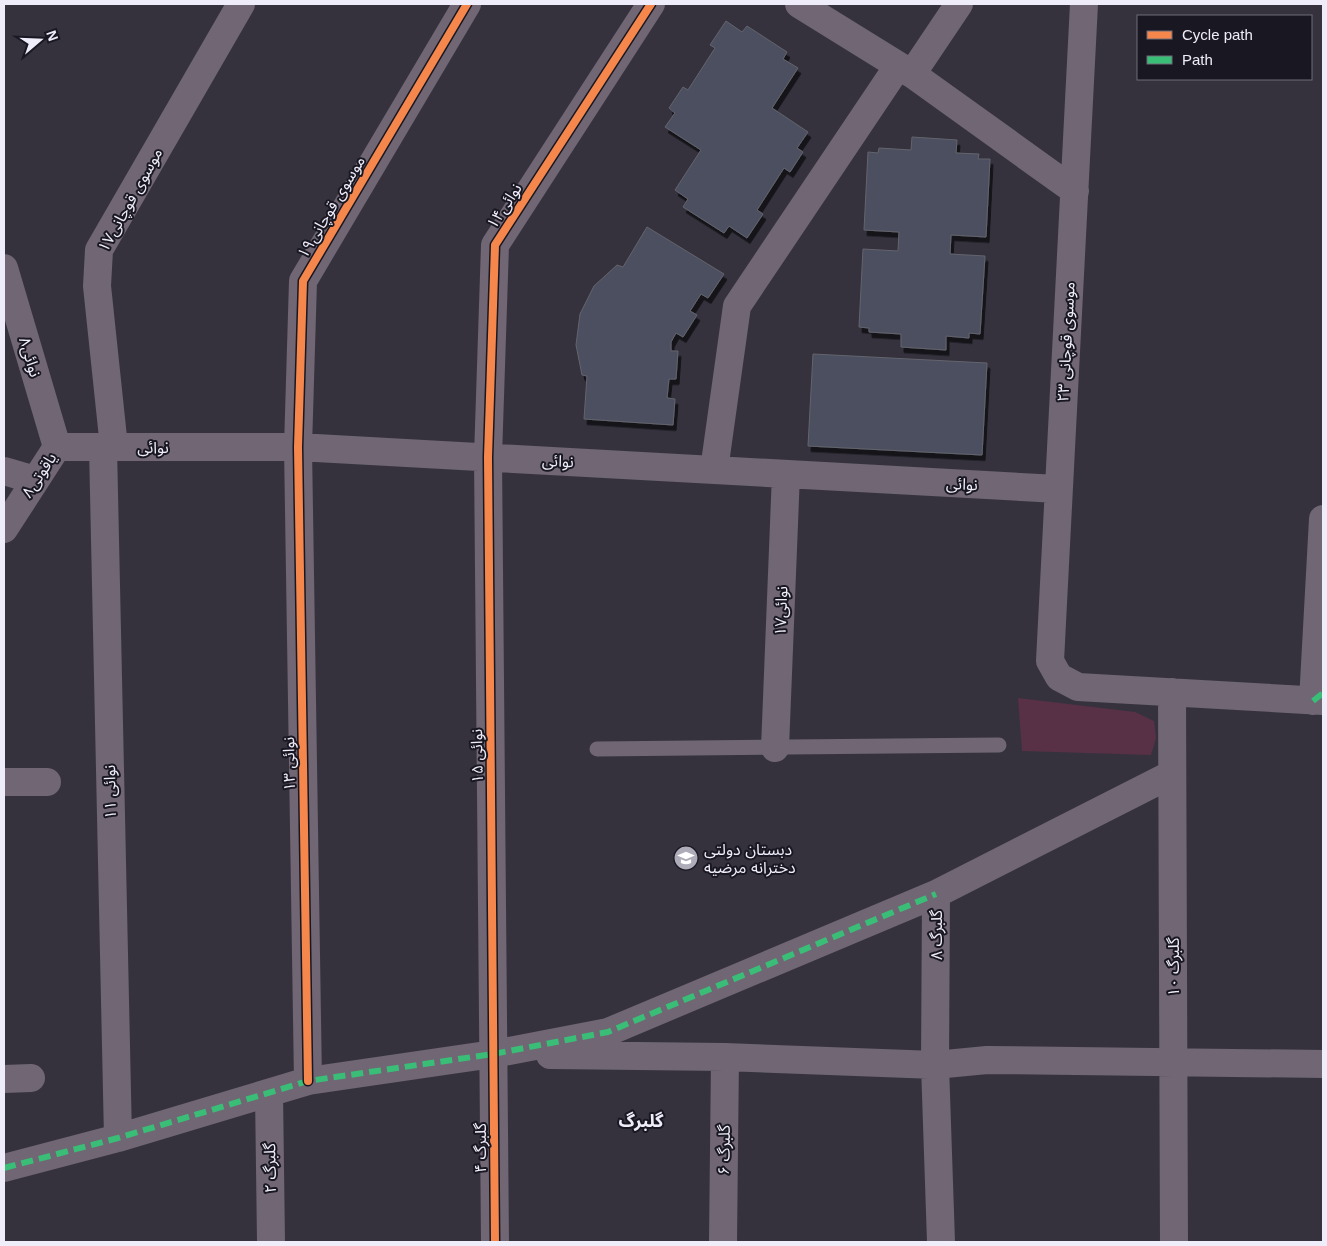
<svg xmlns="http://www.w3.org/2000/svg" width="1327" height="1246" font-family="Helvetica,'Noto Sans Arabic',sans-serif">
  <defs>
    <filter id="shadow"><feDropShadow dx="3" dy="5.5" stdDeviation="0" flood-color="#0009"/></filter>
  </defs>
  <rect width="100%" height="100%" fill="#35323e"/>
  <!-- green -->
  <path fill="#583146" d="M1018 698 1135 712 1154 721 1156 738 1151 755 1022 751Z"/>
  <!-- building -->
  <path fill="#4b4f5f" stroke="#63646d" filter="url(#shadow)" d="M726 21 742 32 747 26 787 52 783 59 798 68 772 108 808 132 797 148 803 152 790 172 784 168 757 210 763 214 747 238 729 226 724 233 683 207 688 199 675 190 701 150 665 127 675 113 669 108 683 87 688 90 715 48 710 45Z
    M912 137 957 140 956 153 979 154 978 159H990L986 237 951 235 950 254 985 256 980 334 969 333V338L946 336V350L901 347V334L869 332V328L859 327 863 249 898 251 899 232 864 230 868 152 878 153 879 148 911 150Z
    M647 227 724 274 708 298 701 294 690 311 697 315 683 337 676 333 671 342V351H678L676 379H669L667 398 675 399 673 425 584 419 587 376 582 375 576 345 580 314 594 286 617 265 623 267Z
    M813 354 987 363 982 455 808 446Z"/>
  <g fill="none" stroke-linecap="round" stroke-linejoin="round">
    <!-- service -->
    <path stroke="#706674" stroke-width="15" d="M597 749 999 745"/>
    <!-- minor -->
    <path stroke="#706674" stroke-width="28" d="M799 4 912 74 1075 191
      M1084 4 1050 661 1059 677 1078 687 1323 701
      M912 74 959 4
      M4 268 57 447
      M57 447H298L1058 489
      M103 447 118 1138
      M114 447 97 286 99 250 241 4
      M714 470 737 306 898 66
      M4 471 35 480
      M4 529 57 447
      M1172 692 1174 1242
      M1313 701 1323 519
      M775 748 786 474
      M4 782H47
      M550 1055 725 1057 935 1065 987 1060 1323 1064
      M4 1079 31 1078
      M308 1081 298 447 303 281 467 4
      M269 1093 271 1242
      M4 1168 118 1138 308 1081 493 1054 608 1032 936 894
      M495 1242 488 457 495 245 651 4
      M723 1242 725 1057
      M941 1242 935 1065 936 894 1172 774"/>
    <!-- quiet -->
    <path stroke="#3abd76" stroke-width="6" stroke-dasharray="12 6" stroke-linecap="butt" d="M1313 701 1323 693
      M4 1168 118 1138 308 1081 493 1054 608 1032 936 894"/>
    <defs>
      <path id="cycleway" d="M308 1081 298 447 303 281 467 4
        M495 1242 488 457 495 245 651 4"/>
    </defs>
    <!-- cycleway casing -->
    <use href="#cycleway" stroke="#191721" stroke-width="11"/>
    <!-- cycleway -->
    <use href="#cycleway" stroke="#f5874c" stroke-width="8"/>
  </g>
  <!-- icons -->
  <defs>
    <symbol id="school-disc" viewBox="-11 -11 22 22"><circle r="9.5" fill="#aeacb8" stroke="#191721"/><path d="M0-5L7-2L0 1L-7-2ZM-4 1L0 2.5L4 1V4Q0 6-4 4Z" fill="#fff"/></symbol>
  </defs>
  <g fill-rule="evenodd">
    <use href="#school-disc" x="672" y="844" width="28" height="28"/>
  </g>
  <g text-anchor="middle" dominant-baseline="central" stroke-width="4" stroke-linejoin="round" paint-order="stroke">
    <!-- street labels -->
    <g font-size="16" fill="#efedfa" stroke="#191721">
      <text transform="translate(130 200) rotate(-61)">موسوی قوچانی۱۷</text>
      <text transform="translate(504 206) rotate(-57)">نوائی۱۴</text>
      <text transform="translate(331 207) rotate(-59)">موسوی قوچانی۱۹</text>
      <text transform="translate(1066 342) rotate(-87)">موسوی قوچانی ۲۳</text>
      <text transform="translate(30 357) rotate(73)">نوائی۸</text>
      <text x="153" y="447">نوائی</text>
      <text transform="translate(558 461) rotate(3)">نوائی</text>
      <text transform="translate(39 475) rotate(-57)">یاقوتی۸</text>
      <text transform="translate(962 484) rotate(3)">نوائی</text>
      <text transform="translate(781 611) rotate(-88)">نوائی۱۷</text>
      <text transform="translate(477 756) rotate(-91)">نوائی ۱۵</text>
      <text transform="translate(289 764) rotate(-91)">نوائی ۱۳</text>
      <text transform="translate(110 792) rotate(-91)">نوائی ۱۱</text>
      <text transform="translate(936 935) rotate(-90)">گلبرگ ۸</text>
      <text transform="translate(1173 967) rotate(-90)">گلبرگ ۱۰</text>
      <text transform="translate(480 1148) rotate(-90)">گلبرگ ۴</text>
      <text transform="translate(724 1150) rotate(-89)">گلبرگ ۶</text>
      <text transform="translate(270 1168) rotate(-91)">گلبرگ ۲</text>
    </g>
    <!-- poi labels -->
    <g font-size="16" fill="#efedfa" stroke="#191721" text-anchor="start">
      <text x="704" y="849">دبستان دولتی<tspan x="704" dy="18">دخترانه مرضیه</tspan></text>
    </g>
    <!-- neighbourhood labels -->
    <g font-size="18" font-weight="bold" fill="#efedfa" stroke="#191721">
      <text x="641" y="1121">گلبرگ</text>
    </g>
  </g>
  <!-- border -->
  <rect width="1327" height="1246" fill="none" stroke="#efedfa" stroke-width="10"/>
  <!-- legend -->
  <rect x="1137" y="15" width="175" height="65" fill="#191721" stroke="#6f6d78"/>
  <rect x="1147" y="31" width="25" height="8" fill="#f5874c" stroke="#6f6d78"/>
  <text x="1182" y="40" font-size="15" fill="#efedfa">Cycle path</text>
  <rect x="1147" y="56" width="25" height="8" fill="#3abd76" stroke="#6f6d78"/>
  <text x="1182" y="65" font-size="15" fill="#efedfa">Path</text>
  <!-- north arrow -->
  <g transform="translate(40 40) rotate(71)" stroke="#191721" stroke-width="4" paint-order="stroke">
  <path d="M0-4L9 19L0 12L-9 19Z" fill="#efedfa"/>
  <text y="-8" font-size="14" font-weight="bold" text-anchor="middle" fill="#efedfa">N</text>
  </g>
</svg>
